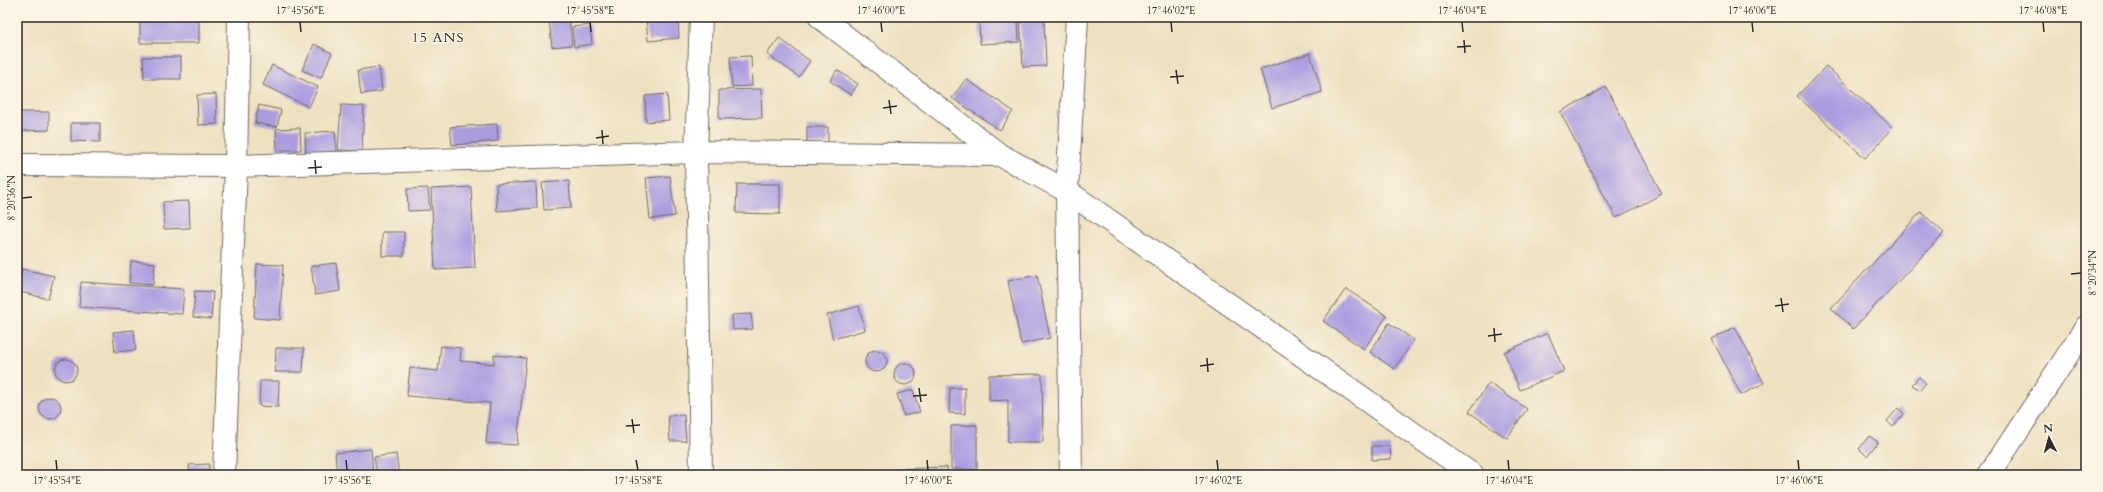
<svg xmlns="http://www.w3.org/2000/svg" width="2103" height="492" font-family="Cardo,serif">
  <rect width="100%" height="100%" fill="#fcf5e5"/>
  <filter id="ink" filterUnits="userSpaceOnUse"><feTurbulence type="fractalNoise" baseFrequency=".025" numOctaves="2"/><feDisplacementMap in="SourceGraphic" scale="8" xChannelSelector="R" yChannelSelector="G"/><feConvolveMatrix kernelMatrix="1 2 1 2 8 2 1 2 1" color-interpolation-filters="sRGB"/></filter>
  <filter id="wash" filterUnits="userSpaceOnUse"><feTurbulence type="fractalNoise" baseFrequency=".012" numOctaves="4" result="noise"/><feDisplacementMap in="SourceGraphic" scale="16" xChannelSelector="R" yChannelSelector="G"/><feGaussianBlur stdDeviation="0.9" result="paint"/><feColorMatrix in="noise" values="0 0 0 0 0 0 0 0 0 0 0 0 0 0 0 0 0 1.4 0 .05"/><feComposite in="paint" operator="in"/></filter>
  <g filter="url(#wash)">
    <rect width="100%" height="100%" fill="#eee1c1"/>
    <g id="blocks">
      <!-- building -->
      <path fill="#ab9ce0" d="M140 17H199V43H140Z
        M569 17 572 45 552 47 549 19Z
        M646 17H678L679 38 648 41Z
        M1044 19 1046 66 1023 67 1020 20Z
        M1018 20 1019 42 980 44 979 21Z
        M590 25 592 44 574 47 572 27Z
        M779 38 810 61 799 77 767 54Z
        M314 44 332 53 321 78 302 70Z
        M1310 53 1322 92 1272 108 1260 69Z
        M751 56 752 86 732 87 730 57Z
        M143 57H181V79H144Z
        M272 65 318 87 309 107 263 85Z
        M1826 66 1893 128 1865 158 1797 96Z
        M379 67 382 91 361 94 358 70Z
        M837 70 858 84 851 95 830 81Z
        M966 79 1013 111 1000 130 952 98Z
        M1606 87 1662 194 1616 218 1560 112Z
        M761 89 762 118 719 119V90Z
        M216 94 217 124 198 125 197 95Z
        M667 94 669 120 646 122 645 96Z
        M259 105 281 110 277 127 255 123Z
        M341 105 364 106 362 151 338 150Z
        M20 112H49V130L20 131Z
        M71 123H100V142L71 141Z
        M497 124 498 141 452 145 450 127Z
        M807 127H828V144H807Z
        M300 128 301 150H277L276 129Z
        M335 131 337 155 306 156 305 133Z
        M670 176 675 216 650 219 646 178Z
        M569 181 571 208 544 210 542 183Z
        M536 182 537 208 497 211 496 184Z
        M737 184H780V214L736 213Z
        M471 187 475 268 435 270 431 189Z
        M428 188 430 210 408 211 407 189Z
        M189 201 190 228 164 229 163 202Z
        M1921 212 1944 233 1853 329 1831 308Z
        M382 232H404V256H382Z
        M131 261 155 263 153 285 129 283Z
        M336 263 340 291 315 295 311 266Z
        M257 264 283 265 280 320 254 318Z
        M22 269 54 276 48 299 17 291Z
        M1037 275 1050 338 1021 344 1008 281Z
        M81 282 184 289 182 314 79 307Z
        M1346 289 1387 316 1364 349 1323 321Z
        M195 291 213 292 211 319 193 317Z
        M859 306 865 330 833 339 827 315Z
        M751 314 753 329 733 330 732 315Z
        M1389 323 1414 340 1394 369 1370 352Z
        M1735 327 1764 383 1741 395 1712 339Z
        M134 330 136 350 115 352 113 332Z
        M1548 333 1564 371 1520 390 1504 352Z
        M441 346 461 348 460 361 494 364V355L526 358 517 445 486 443 490 403 407 396 410 368 438 371Z
        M276 348H304L303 372H275Z
        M865 361a11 11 0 1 1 22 0a11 11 0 1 1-22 0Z
        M55 370a11 11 0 1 1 22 0a11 11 0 1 1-22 0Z
        M894 374a11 11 0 1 1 22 0a11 11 0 1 1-22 0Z
        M1042 374 1043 442H1008V400L989 401V375Z
        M1919 377 1926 383 1920 390 1912 385Z
        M260 381H279L278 407 259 406Z
        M1489 383 1527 409 1507 438 1469 412Z
        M950 388H965V414L949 413Z
        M913 390 920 412 904 416 897 394Z
        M39 408a11 11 0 1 1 22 0a11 11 0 1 1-22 0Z
        M1898 408 1904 414 1893 427 1887 421Z
        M684 415 686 441H670L668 416Z
        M977 425V469H951V426Z
        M1869 436 1878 442 1867 456 1859 449Z
        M1372 446H1390L1391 459 1372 460Z
        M371 449 373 474 337 475 335 453Z
        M396 454 399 475H377L374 457Z
        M209 464V475H190L189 465Z
        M947 467 948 475H897V469Z"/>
    </g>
  </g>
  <g filter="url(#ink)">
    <use href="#blocks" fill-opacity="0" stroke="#6f6b60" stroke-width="1"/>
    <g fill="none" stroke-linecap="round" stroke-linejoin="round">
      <defs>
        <path id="minor" d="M820 17 1000 155 1067 191 1473 475
          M17 165 236 166 696 152 1000 155
          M224 475 236 166 239 17
          M701 475 696 152 701 17
          M1989 475 2086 327"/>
        <path id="secondary" d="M1071 475 1067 191 1077 17"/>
      </defs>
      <!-- minor casing -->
      <use href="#minor" stroke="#6f6b60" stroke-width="24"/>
      <!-- secondary casing -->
      <use href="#secondary" stroke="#6f6b60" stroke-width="24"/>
      <!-- minor -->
      <use href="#minor" stroke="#fff" stroke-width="22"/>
      <!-- secondary -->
      <use href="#secondary" stroke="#fff" stroke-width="22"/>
    </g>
  </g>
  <!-- ticks -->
  <path fill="none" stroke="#2b2b2b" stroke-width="1.5" d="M300 22 301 32M590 22 591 32M881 22 882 32M1171 22 1172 32M1462 22 1463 32M1752 22 1753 32M2043 22 2044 32M1464 40 1465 53M1457 47 1471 46M1176 70 1178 84M1170 77 1184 76M889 100 891 114M883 108 897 106M602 130 603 144M596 138 609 136M315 160 316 174M308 168 322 167M22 198 32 197M2071 274 2081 273M1781 298 1783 312M1775 306 1789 304M1494 328 1495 342M1488 336 1502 334M1207 358 1208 372M1200 366 1214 364M919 388 921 402M913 396 927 395M632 419 634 433M626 426 640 425M56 460 57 470M346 460 347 470M636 460 638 470M927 460 928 470M1217 460 1218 470M1508 460 1509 470M1798 460 1799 470"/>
  <g text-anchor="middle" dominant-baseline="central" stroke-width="3" stroke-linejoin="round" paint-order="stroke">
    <!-- neighbourhood labels -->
    <g font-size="14" letter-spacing="1" fill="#2b2b2b" stroke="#fcf5e5">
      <text x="438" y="37">15 ANS</text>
    </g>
  </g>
  <!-- margin -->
  <rect width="2103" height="492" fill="none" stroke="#fcf5e5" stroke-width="44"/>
  <!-- north arrow -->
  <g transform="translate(2049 438) rotate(354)" stroke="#fcf5e5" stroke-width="3" paint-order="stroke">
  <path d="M0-3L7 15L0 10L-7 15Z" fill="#2b2b2b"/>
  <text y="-6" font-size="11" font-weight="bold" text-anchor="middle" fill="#2b2b2b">N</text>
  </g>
  <rect x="22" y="22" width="2059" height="448" fill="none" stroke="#2b2b2b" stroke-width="1.5"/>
  <g font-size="10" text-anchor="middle" fill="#2b2b2b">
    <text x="300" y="14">17°45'56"E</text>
    <text x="590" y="14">17°45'58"E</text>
    <text x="881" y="14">17°46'00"E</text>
    <text x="1171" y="14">17°46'02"E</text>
    <text x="1462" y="14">17°46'04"E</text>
    <text x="1752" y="14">17°46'06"E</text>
    <text x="2043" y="14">17°46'08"E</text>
    <text transform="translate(11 198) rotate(-90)" y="4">8°20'36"N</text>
    <text transform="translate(2092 273) rotate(-90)" y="4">8°20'34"N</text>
    <text x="57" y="484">17°45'54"E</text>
    <text x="347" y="484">17°45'56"E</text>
    <text x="638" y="484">17°45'58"E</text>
    <text x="928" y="484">17°46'00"E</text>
    <text x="1218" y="484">17°46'02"E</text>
    <text x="1509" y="484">17°46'04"E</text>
    <text x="1799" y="484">17°46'06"E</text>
  </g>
</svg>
